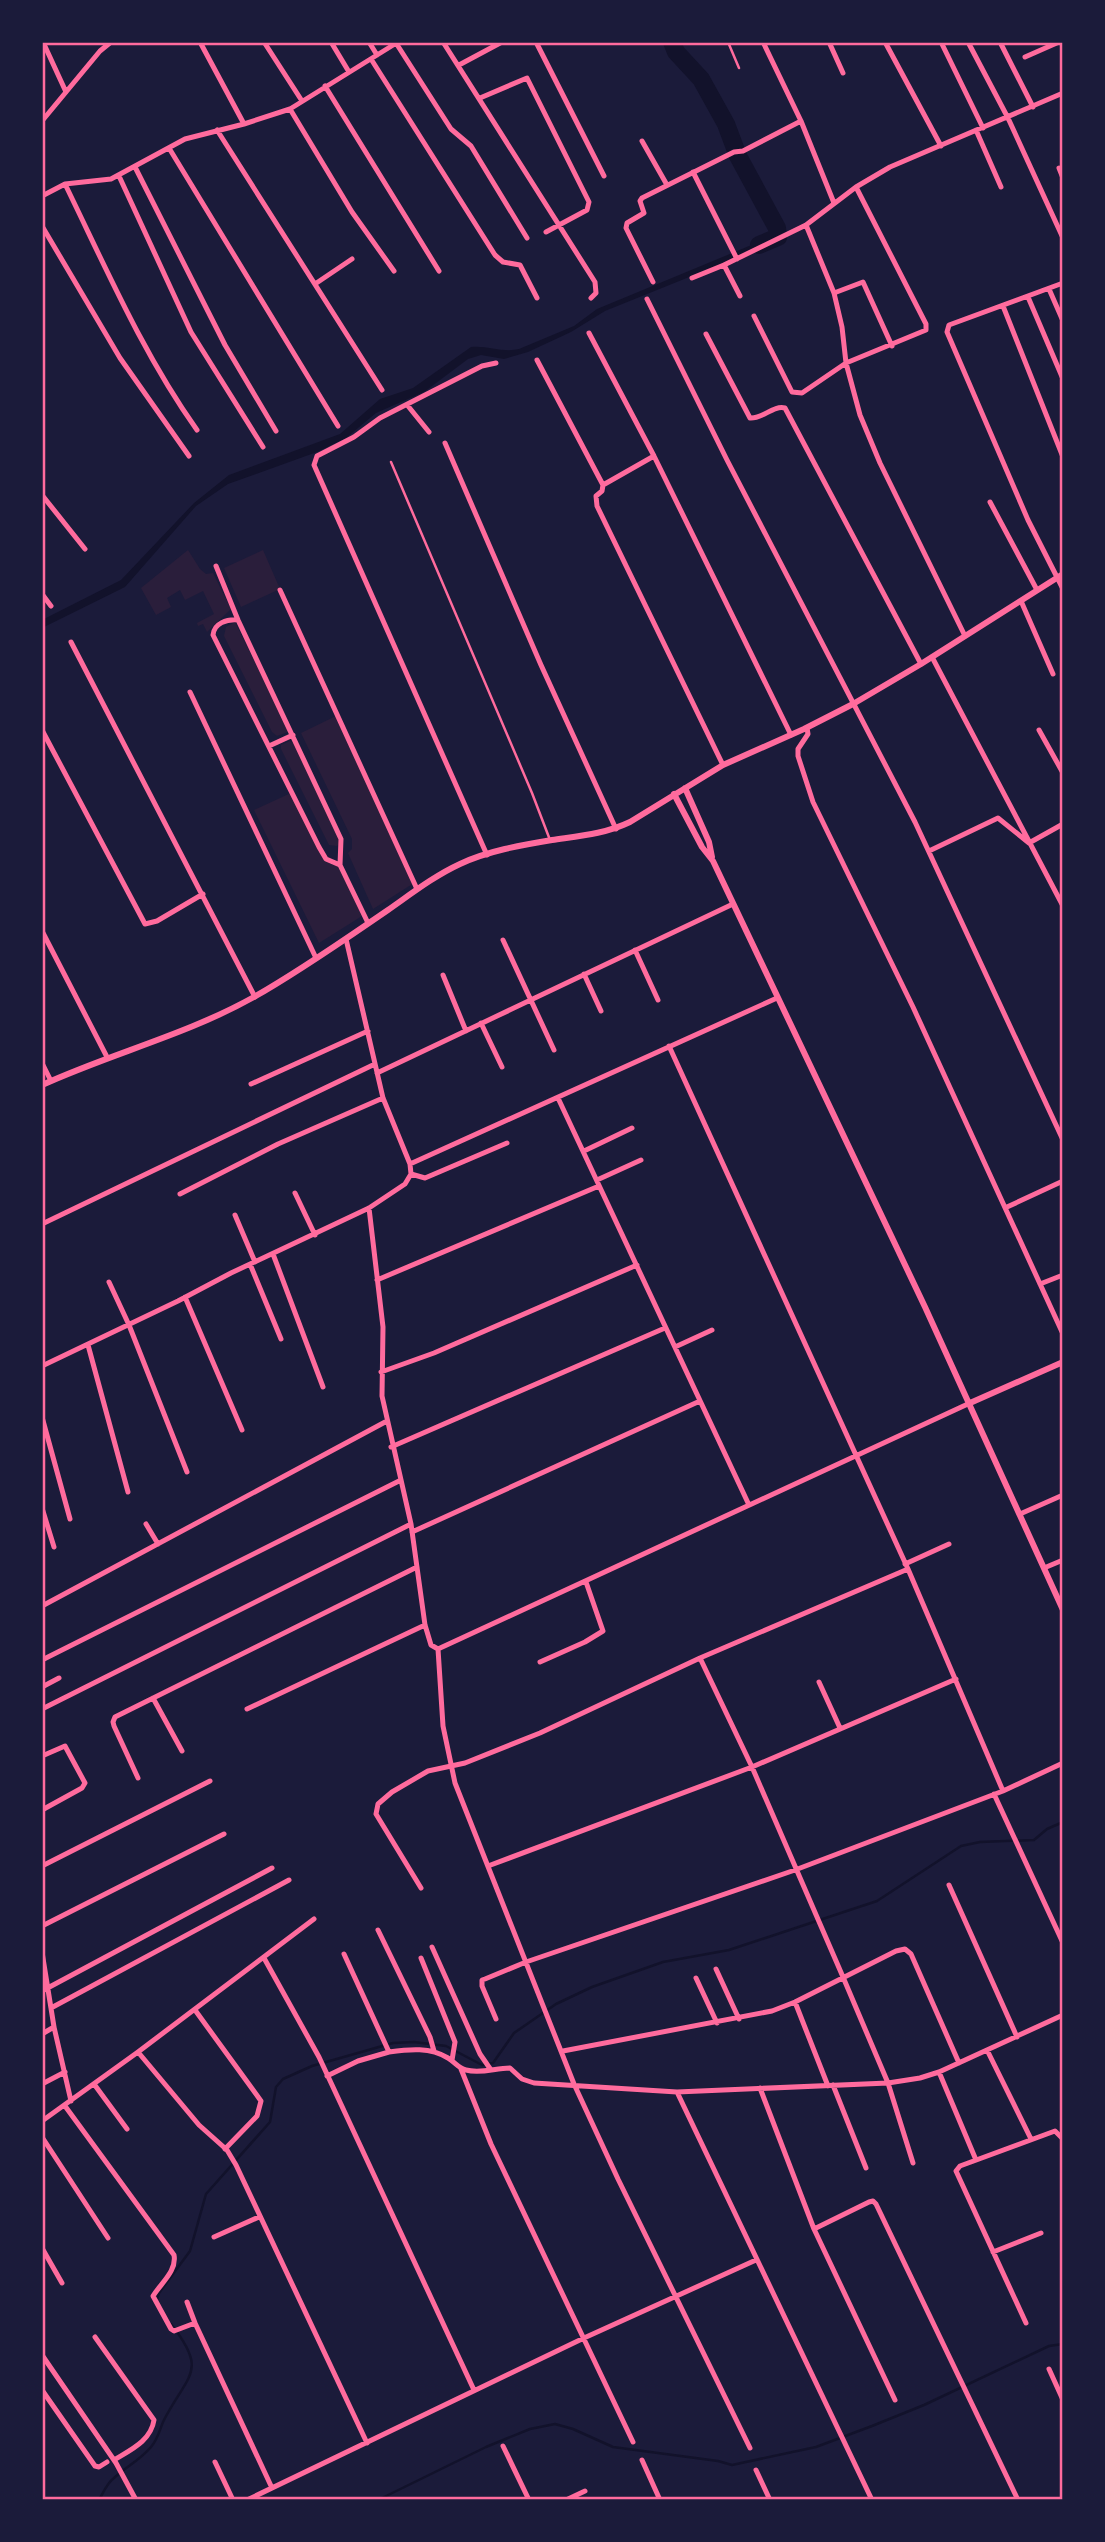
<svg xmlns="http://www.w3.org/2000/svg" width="1105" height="2542" font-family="'PT Sans',sans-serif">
  <rect width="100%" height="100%" fill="#1b1b3a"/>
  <!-- green -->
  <path fill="#2a1e3b" d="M188 550 200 569 206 574 213 573 231 609 207 632 203 624 198 626 197 623 214 614 203 591 185 600 180 590 167 598 171 607 156 615 141 588Z
    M263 550 280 589 241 607 224 568Z
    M235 622 287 727 288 732 277 736 272 732 224 636 226 627Z
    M338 715 414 883 373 909 348 853 352 849V839L301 733Z
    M290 741 293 743 341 842 337 846 329 845 281 749V745Z
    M291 793 326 860 333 862 337 860 362 916 319 943 254 810Z"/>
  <!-- water -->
  <path fill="#12122b" d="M783 232 784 235 714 267 605 311 571 332 528 352 504 359 481 355 468 359 424 392 376 413 346 438 317 452 228 484 196 506 125 587 42 628V620L121 580 194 503 229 475 340 434 380 399 413 388 471 347C487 345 503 353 519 349L574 326 597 309Z"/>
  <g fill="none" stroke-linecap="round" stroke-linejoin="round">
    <!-- stream -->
    <path stroke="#12122b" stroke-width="2.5" d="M157 2299 159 2293 190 2251 206 2194 270 2122 276 2087 283 2079 312 2066 393 2043 414 2042 446 2046 482 2065 493 2063 514 2033 556 2004 592 1987 663 1962 729 1950 877 1901 961 1846 980 1842 1034 1840 1047 1829 1063 1822
      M99 2500C103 2493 107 2483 114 2478 126 2467 140 2460 151 2447 159 2438 160 2427 165 2418 189 2373 208 2371 171 2324
      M378 2500 486 2447 530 2429 555 2424 573 2429 613 2447 718 2461 732 2465 816 2447 872 2426 924 2405 1049 2346 1063 2344"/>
    <!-- river -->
    <path stroke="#12122b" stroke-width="18" d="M672 42 676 52 701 79 726 124 738 156 777 228 778 237 759 245"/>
    <!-- service -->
    <path stroke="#ff6b9d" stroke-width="2.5" d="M728 42 739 68
      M391 462 532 793 550 840"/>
    <!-- minor -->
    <path stroke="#ff6b9d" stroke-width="5" d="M43 42 66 92
      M200 42 244 124
      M264 42 302 101
      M331 42 349 72
      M369 42 377 55
      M443 42 595 282 596 293 591 298
      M536 42 604 176
      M763 42 801 121 834 203
      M829 42 843 73
      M885 42 941 146
      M941 42 983 128
      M968 42 1008 118 1063 238
      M1000 42 1033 107
      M396 43 451 129 471 146 527 238
      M1025 57 1059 42
      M371 59 495 255 503 262 520 265 537 298
      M459 65 502 42
      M325 86 439 271
      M480 98 527 78 589 202 587 210 546 232
      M290 109 352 212 394 271
      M42 121 100 51 111 42
      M217 130 382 390
      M976 130 1001 187
      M642 141 667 185
      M169 148 338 426
      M135 167 225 345 276 431
      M1059 168 1063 178
      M693 172 737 259
      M119 176 191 332 263 447
      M65 184C106 268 143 354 197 430
      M42 196 65 184 111 179 185 139 244 124 290 109 398 42
      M806 225 834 293 842 327 846 363 860 415 880 463 965 636
      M42 226 120 358 189 456
      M724 265 740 296
      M692 278 724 265 806 225 856 187 890 167 1063 93
      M653 282 626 228 627 223 644 213 640 201 642 198 734 152 743 151 801 121
      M1063 283 949 325 947 332 1028 520 1063 589
      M315 284 352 259
      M1049 289 1063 321
      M834 293 863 282 892 346
      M1028 297 1063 379
      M647 299 727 460 915 822 1063 1140
      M1003 306 1063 457
      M754 316 792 392 802 393 846 363 926 330V324L856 187
      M589 333 654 456 791 735
      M706 334 750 418C763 419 773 405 785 408L921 664
      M537 360 603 485
      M408 406 429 432
      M445 443 541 665 616 829
      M603 485 602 491 596 496 597 506 723 765
      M603 485 654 456
      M42 495 85 549
      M990 502 1037 590
      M216 566 238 620 341 839 340 865 368 923
      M280 590 417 889
      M42 594 51 606
      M1021 601 1053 674
      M238 620C227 619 214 623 213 635L319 847 326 859 340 865
      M71 642 255 997
      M932 657 1063 906
      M190 692 316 958
      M807 728 808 734 798 749V756L813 802 913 1007 1063 1334
      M42 730 145 924 157 921 203 894
      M1039 730 1063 773
      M269 746 293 735
      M929 851 998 818 1029 843 1063 824
      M487 855 314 465 317 456 354 437 380 418 482 366 496 363
      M42 931 107 1057
      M503 940 554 1050
      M635 950 658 1000
      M584 974 601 1011
      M443 975 466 1031
      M481 1023 502 1067
      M669 1046 908 1569 1003 1791
      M42 1063 51 1081
      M377 1073 733 904
      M251 1084 368 1031
      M558 1098 749 1505
      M584 1151 632 1128
      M410 1164 777 998
      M411 1174 425 1178 507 1143
      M597 1180 641 1160
      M295 1193 315 1235
      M180 1194 278 1144 383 1098
      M1007 1207 1063 1181
      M369 1208 383 1327 382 1396 411 1524 425 1625 431 1645 438 1649
      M235 1215 255 1262
      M42 1224 375 1064
      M273 1254 323 1387
      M250 1264 281 1339
      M377 1280 599 1186
      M109 1282 129 1325 187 1472
      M1040 1284 1063 1275
      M185 1297 242 1430
      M88 1345 128 1492
      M675 1347 712 1330
      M42 1366 178 1301 231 1273 369 1208 405 1184 411 1174 410 1164 383 1098 346 939
      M381 1372 434 1353 637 1265
      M42 1417 70 1519
      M391 1447 665 1328
      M42 1508 54 1547
      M1020 1514 1063 1495
      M146 1524 158 1544
      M412 1532 700 1401
      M905 1564 949 1544
      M1044 1568 1063 1560
      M42 1606 387 1421
      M438 1649 443 1726 455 1783 574 2084 618 2179 750 2448
      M438 1649 970 1403
      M700 1658 752 1767 843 1977 888 2083 913 2163
      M42 1660 399 1481
      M540 1662 585 1642 603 1631 586 1582
      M819 1682 840 1728
      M42 1687 59 1678
      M153 1698 182 1751
      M42 1709 411 1524
      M247 1709 425 1625
      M42 1756 65 1746 85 1783 82 1788 42 1810
      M138 1778 114 1726 113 1722 115 1717 417 1567
      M994 1794 1063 1943
      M42 1866 210 1781
      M488 1866 752 1767 956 1679
      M949 1885 1017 2037
      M421 1888 376 1814 378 1804 392 1792 428 1771 465 1763 540 1733 700 1658 908 1569
      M42 1926 224 1834
      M378 1930 430 2037 434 2051
      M432 1947 480 2054 491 2070
      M42 1952 54 2027 71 2101
      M344 1954 389 2052C410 2049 430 2047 448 2058 455 2062 458 2068 466 2070 481 2074 495 2068 510 2068L522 2079 534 2083 677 2092 888 2083 920 2078 939 2072 1063 2015
      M264 1958 319 2057 474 2390
      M421 1958 455 2042 452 2060
      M716 1969 739 2019
      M696 1978 717 2023
      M42 1991 272 1868
      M795 2002 828 2086
      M51 2008 289 1880
      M195 2010 261 2101 257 2116 225 2149
      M496 2019 482 1986V1980L485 1979 526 1962 795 1870 1003 1791 1063 1763
      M42 2034 54 2027
      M987 2050 1031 2139
      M563 2051 772 2011 795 2002 896 1951 905 1949 911 1954 959 2063
      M138 2052 199 2125 227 2150 236 2165 367 2443
      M461 2069 491 2144 633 2442
      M939 2072 976 2160
      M327 2076 358 2061 389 2052
      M42 2084 65 2072
      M94 2084 127 2129
      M833 2085 866 2168
      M760 2088 814 2229 895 2400
      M677 2092 872 2500
      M65 2106 174 2255C177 2271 161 2283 153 2296L171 2329 174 2331 195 2323
      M42 2121 138 2052 314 1919
      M42 2137 108 2238
      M814 2229 869 2202 873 2201 876 2204 1018 2500
      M214 2237 259 2217
      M42 2248 62 2283
      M993 2252 1041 2233
      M187 2302 195 2323 272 2488
      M1026 2323 956 2171 960 2166 1055 2131 1063 2139
      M95 2337 154 2420C151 2441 130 2450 114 2460
      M42 2355 116 2463 136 2500
      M1049 2369 1063 2400
      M42 2390 95 2466 99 2467 107 2462
      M503 2446 529 2500
      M642 2460 660 2500
      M215 2462 233 2500
      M756 2470 770 2500
      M247 2500 584 2338 756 2260
      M566 2500 585 2491"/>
    <!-- tertiary -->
    <path stroke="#ff6b9d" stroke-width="6" d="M685 788 709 842 712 857
      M674 794 702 847 713 861 925 1307 1063 1610
      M42 1085C112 1053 186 1035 254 997 300 971 344 940 388 910 411 894 434 876 460 864 487 851 522 845 552 840 579 836 605 834 630 822L723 765 804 729 853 704 921 664 1063 574
      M970 1403 1063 1362"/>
  </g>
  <!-- border -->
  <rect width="1105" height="2542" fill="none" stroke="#1b1b3a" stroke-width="88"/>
  <rect x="44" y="44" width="1017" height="2454" fill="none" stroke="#ff6b9d" stroke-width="2.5"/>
</svg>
